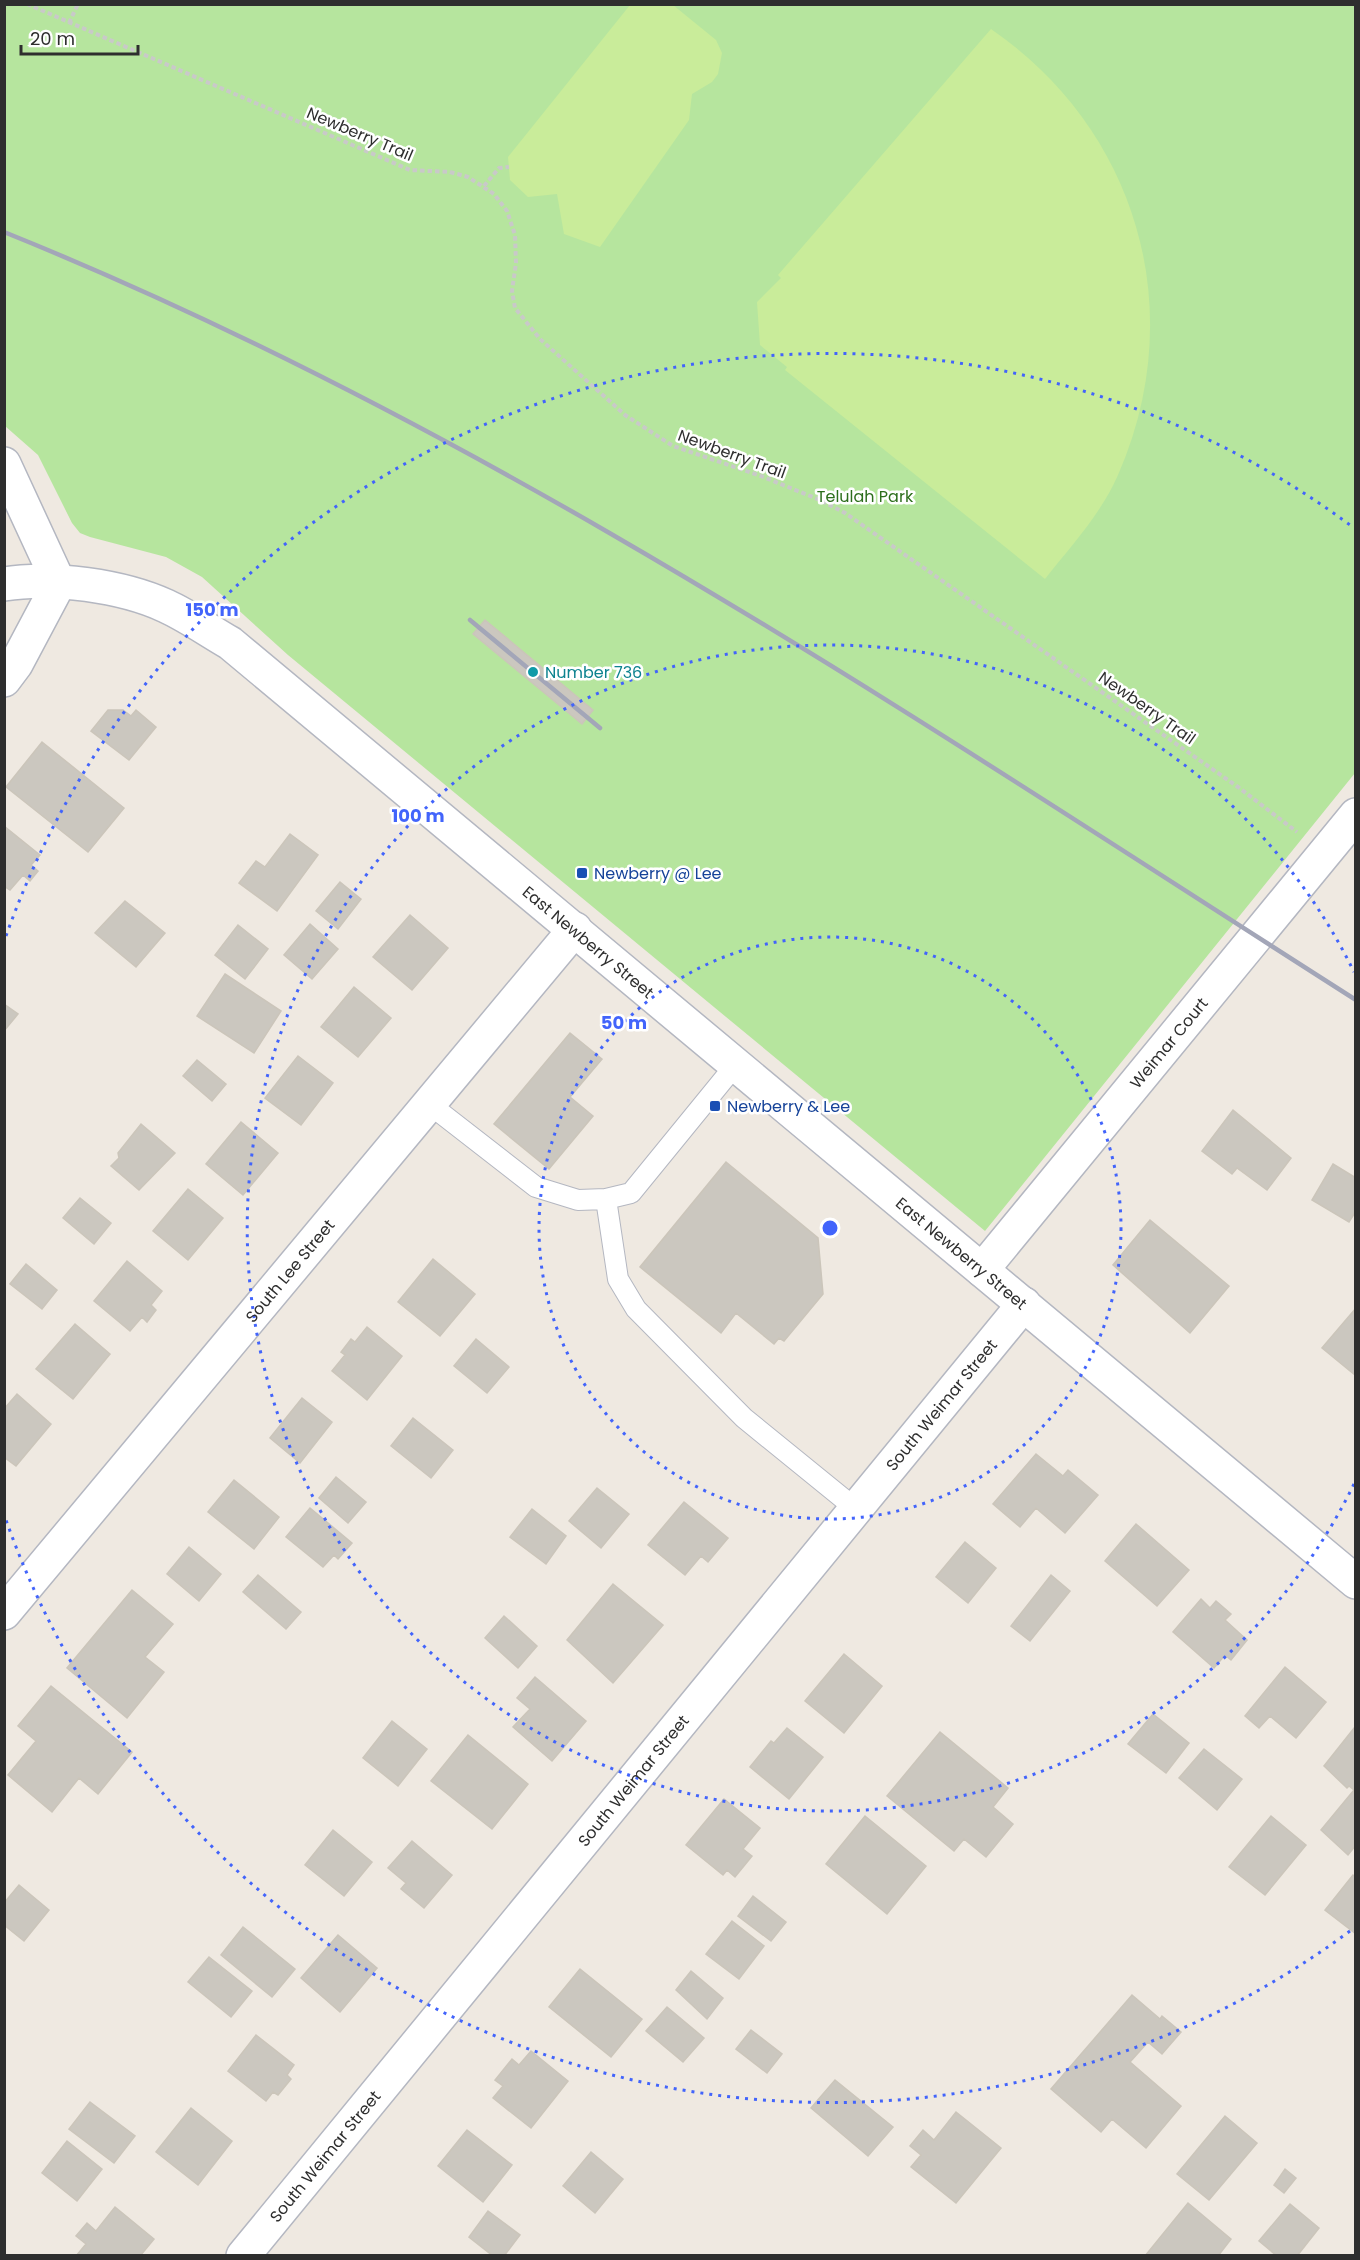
<svg xmlns="http://www.w3.org/2000/svg" width="1360" height="2260" font-family="Poppins,sans-serif">
  <rect width="100%" height="100%" fill="#efe9e1"/>
  <!-- green -->
  <path fill="#b6e59e" d="M4 5H1355V773L985 1231 288 655 202 577 166 557 90 537 80 533 72 523 38 455 5 426Z"/>
  <!-- pitch -->
  <path fill="#c9ec9a" d="M630 5H673L716 40 722 53 718 74 712 82 692 94 689 120 600 247 564 234 557 194 528 197 510 180 508 157Z
    M991 29C1138 130 1190 311 1118 475 1101 514 1071 546 1045 579L785 370 787 367 760 345 757 302 781 278 778 275Z"/>
  <!-- building -->
  <path fill="#cbc7bf" stroke="#cbc5ba" stroke-width="1.5" d="M485 620 593 710 582 724 473 634Z
    M108 710H123L131 716 136 710 156 727 129 760 91 731Z
    M42 742 124 808 88 852 6 787Z
    M4 826 40 855 31 865 38 871 30 881 23 875 10 890 4 886Z
    M290 834 318 855 277 911 239 883 256 861 265 867Z
    M340 882 361 899 338 929 316 911Z
    M125 901 165 933 136 967 95 933Z
    M410 915 448 948 412 990 373 957Z
    M310 924 338 949 312 979 284 955Z
    M238 925 268 949 245 979 215 955Z
    M225 974 281 1011 254 1053 197 1016Z
    M354 987 391 1018 358 1057 321 1027Z
    M4 1004 18 1014 4 1031Z
    M570 1033 602 1059 570 1097 593 1116 549 1169 494 1124Z
    M298 1056 333 1083 301 1125 265 1098Z
    M197 1060 226 1084 212 1101 183 1076Z
    M1233 1110 1291 1158 1267 1190 1237 1168 1232 1174 1202 1151Z
    M241 1122 278 1153 243 1195 206 1164Z
    M141 1124 175 1153 139 1190 111 1166 119 1158 118 1153Z
    M726 1162 818 1238 823 1294 784 1341 779 1338 774 1344 736 1313 721 1333 640 1267Z
    M1333 1164 1356 1178V1211L1349 1222 1312 1200Z
    M188 1189 223 1218 188 1260 153 1231Z
    M80 1198 111 1223 94 1244 63 1218Z
    M1150 1220 1229 1286 1190 1333 1113 1265Z
    M433 1259 475 1294 440 1336 398 1302Z
    M127 1261 162 1291 151 1305 156 1310 147 1322 142 1317 130 1331 94 1301Z
    M26 1264 57 1290 42 1309 10 1284Z
    M1356 1308V1374L1355 1375 1322 1348Z
    M75 1324 110 1354 73 1399 36 1369Z
    M367 1327 402 1356 367 1400 332 1371 345 1355 341 1352 351 1339 355 1342Z
    M476 1339 509 1367 487 1393 454 1366Z
    M17 1394 51 1424 16 1466 4 1457V1409Z
    M302 1398 332 1422 300 1463 270 1438Z
    M413 1418 453 1450 431 1478 391 1446Z
    M1036 1454 1063 1476 1068 1470 1098 1495 1065 1533 1036 1508 1020 1527 993 1504Z
    M336 1477 366 1502 348 1523 319 1498Z
    M234 1480 279 1517 254 1549 208 1512Z
    M597 1488 629 1514 601 1548 569 1521Z
    M684 1502 728 1538 708 1562 701 1556 685 1575 648 1545Z
    M310 1508 352 1543 338 1559 334 1555 323 1567 286 1537Z
    M532 1509 566 1536 546 1564 510 1537Z
    M1136 1524 1189 1570 1157 1606 1105 1561Z
    M965 1542 996 1568 968 1603 936 1577Z
    M189 1547 221 1574 199 1601 167 1574Z
    M258 1575 301 1612 286 1629 243 1592Z
    M1051 1575 1070 1591 1030 1641 1011 1626Z
    M613 1584 663 1625 613 1683 567 1640Z
    M132 1590 173 1624 145 1657 164 1672 127 1718 67 1668Z
    M1201 1599 1210 1608 1216 1601 1231 1614 1225 1620 1247 1640 1231 1660 1225 1655 1214 1668 1173 1632Z
    M504 1616 537 1646 518 1668 485 1638Z
    M844 1654 882 1686 844 1733 805 1701Z
    M1285 1667 1326 1702 1296 1738 1270 1716 1259 1728 1245 1716Z
    M535 1677 586 1721 552 1761 513 1727 530 1709 517 1698Z
    M51 1686 132 1752 98 1794 79 1778 52 1812 8 1775 36 1741 18 1726Z
    M1153 1714 1189 1743 1166 1773 1128 1744Z
    M392 1721 427 1749 398 1786 363 1758Z
    M1355 1727 1356 1845 1348 1855 1321 1830 1354 1790 1349 1786 1347 1788 1324 1766Z
    M787 1728 823 1757 789 1799 750 1767 771 1741 774 1743Z
    M940 1732 1008 1788 993 1807 1013 1824 986 1857 964 1839 954 1851 887 1796Z
    M468 1735 528 1784 492 1829 431 1781Z
    M1204 1749 1242 1779 1217 1810 1179 1778Z
    M724 1799 760 1828 743 1849 752 1856 735 1877 727 1870 723 1875 686 1845Z
    M865 1816 926 1866 887 1914 826 1864Z
    M1271 1816 1306 1845 1265 1895 1229 1867Z
    M333 1830 372 1862 344 1896 305 1865Z
    M412 1841 452 1875 424 1908 401 1889 406 1883 388 1868Z
    M1353 1875 1356 1877V1934L1325 1910Z
    M19 1885 49 1910 24 1941 4 1925V1903Z
    M753 1896 786 1922 771 1941 738 1916Z
    M732 1921 764 1946 739 1979 706 1954Z
    M243 1927 295 1969 272 1997 221 1955Z
    M338 1935 377 1968 340 2012 301 1978Z
    M209 1957 252 1991 231 2017 188 1982Z
    M580 1969 642 2019 611 2057 549 2007Z
    M691 1971 723 1998 707 2019 676 1990Z
    M1132 1995 1160 2019 1162 2016 1181 2032 1162 2054 1148 2042 1130 2062 1181 2106 1146 2148 1112 2119 1101 2132 1051 2089Z
    M667 2007 704 2038 683 2062 646 2031Z
    M751 2030 782 2054 767 2073 736 2049Z
    M256 2035 294 2065 287 2075 291 2079 278 2095 273 2092 266 2101 228 2071Z
    M531 2051 568 2081 531 2128 493 2098 503 2086 495 2080 512 2059 519 2065Z
    M835 2080 893 2127 868 2156 811 2108Z
    M90 2102 135 2136 114 2163 69 2129Z
    M191 2108 232 2141 198 2185 156 2152Z
    M956 2112 1001 2148 956 2203 911 2167 921 2155 910 2146 923 2130 934 2140Z
    M1225 2116 1257 2143 1209 2200 1177 2174Z
    M467 2130 512 2165 483 2202 438 2166Z
    M67 2141 102 2169 77 2201 42 2173Z
    M591 2152 623 2179 595 2213 563 2186Z
    M1285 2169 1296 2178 1284 2193 1274 2185Z
    M1188 2203 1231 2239 1218 2256H1145Z
    M1290 2204 1319 2228 1297 2256H1277L1259 2241Z
    M115 2207 154 2239 140 2256H76L86 2244 76 2236 87 2223 96 2231Z
    M488 2211 520 2235 504 2256H493L469 2237Z"/>
  <g fill="none" stroke-linecap="round" stroke-linejoin="round">
    <defs>
      <path id="service" d="M428 1103 536 1187 578 1200 606 1199 631 1193 737 1063
        M606 1199 618 1279 636 1309 744 1418 856 1509"/>
      <g id="minor">
        <path d="M4 464 59 583 16 664 4 680"/>
        <path id="s1" d="M982 1270 1356 815"/>
        <path id="s2" d="M4 1613 575 929"/>
        <path id="s3" d="M243 2256 1024 1304"/>
      </g>
      <g id="secondary">
        <path id="s4" d="M4 584C52 576 123 586 166 606 188 616 209 631 230 643L1356 1582"/>
      </g>
    </defs>
    <!-- service casing -->
    <use href="#service" stroke="#b4b7c1" stroke-width="22"/>
    <!-- minor casing -->
    <use href="#minor" stroke="#b4b7c1" stroke-width="36"/>
    <!-- secondary casing -->
    <use href="#secondary" stroke="#b4b7c1" stroke-width="36"/>
    <!-- path -->
    <path stroke="#c9c9c9" stroke-width="4" stroke-dasharray="4.5 3" stroke-linecap="butt" d="M27 4 410 170 450 172 468 177 494 194 507 211 515 235 516 263 512 291 515 308 540 339 625 415 673 446 761 476 820 500 845 513 1238 787 1297 832
      M69 23 78 4
      M484 186 499 168 509 167"/>
    <!-- service -->
    <use href="#service" stroke="#fff" stroke-width="20"/>
    <!-- minor -->
    <use href="#minor" stroke="#fff" stroke-width="33"/>
    <!-- secondary -->
    <use href="#secondary" stroke="#fff" stroke-width="33"/>
    <!-- rail -->
    <path stroke="#a3a6b8" stroke-width="4.5" d="M4 232C488 427 918 721 1356 1000
      M470 620 600 728"/>
  </g>
  <!-- distance rings -->
  <g fill="none" stroke="#4264fb" stroke-width="3" stroke-dasharray="3 6">
    <circle cx="830" cy="1228" r="291"/>
    <path d="M1354 1484A583 583 0 1 1 1354 972"/>
    <path d="M1350 1931A874 874 0 0 1 6 1520M6 936A874 874 0 0 1 1350 525"/>
  </g>
  <!-- markers -->
  <circle fill="#0f9aa8" stroke="#fff" stroke-width="2" cx="533" cy="672" r="6"/>
  <g fill="#1a4fb4" stroke="#fff" stroke-width="2">
    <rect x="576" y="867" width="12" height="12" rx="3"/>
    <rect x="709" y="1100" width="12" height="12" rx="3"/>
  </g>
  <g text-anchor="middle" dominant-baseline="central" stroke-width="5" stroke-linejoin="round" paint-order="stroke">
    <!-- street labels -->
    <g font-size="16" fill="#2e2e2e" stroke="#fff">
      <text transform="translate(360 134) rotate(23)">Newberry Trail</text>
      <text transform="translate(732 454) rotate(20)">Newberry Trail</text>
      <text transform="translate(1147 708) rotate(35)">Newberry Trail</text>
      <text stroke="none"><textPath href="#s4" startOffset="706">East Newberry Street</textPath></text>
      <text stroke="none"><textPath href="#s1" startOffset="294">Weimar Court</textPath></text>
      <text stroke="none"><textPath href="#s4" startOffset="1192">East Newberry Street</textPath></text>
      <text stroke="none"><textPath href="#s2" startOffset="446">South Lee Street</textPath></text>
      <text stroke="none"><textPath href="#s3" startOffset="1101">South Weimar Street</textPath></text>
      <text stroke="none"><textPath href="#s3" startOffset="615">South Weimar Street</textPath></text>
      <text stroke="none"><textPath href="#s3" startOffset="129">South Weimar Street</textPath></text>
    </g>
    <!-- park labels -->
    <g font-size="16" fill="#2c6e1b" stroke="#fff">
      <text x="865" y="496">Telulah Park</text>
    </g>
    <!-- culture labels -->
    <g font-size="16" fill="#0d838f" stroke="#fff" text-anchor="start">
      <text x="545" y="672">Number 736</text>
    </g>
    <!-- transit labels -->
    <g font-size="16" fill="#164399" stroke="#fff" text-anchor="start">
      <text x="594" y="873">Newberry @ Lee</text>
      <text x="727" y="1106">Newberry &amp; Lee</text>
    </g>
  </g>
  <circle cx="830" cy="1228" r="9" fill="#4264fb" stroke="#fff" stroke-width="3"/>
  <g font-size="18" text-anchor="middle" font-weight="bold" fill="#4264fb" stroke="#fff" stroke-width="5" stroke-linejoin="round" paint-order="stroke">
    <text x="212" y="616">150 m</text>
    <text x="418" y="822">100 m</text>
    <text x="624" y="1029">50 m</text>
  </g>
  <!-- border -->
  <rect width="1360" height="2260" fill="none" stroke="#2e2e2e" stroke-width="12"/>
  <!-- scale -->
  <path d="M21 45v9h117v-9" fill="none" stroke="#2e2e2e" stroke-width="3"/>
  <text x="30" y="45" font-size="18" fill="#2e2e2e" stroke="#ffffff" stroke-width="4.5" paint-order="stroke">20 m</text>
</svg>
